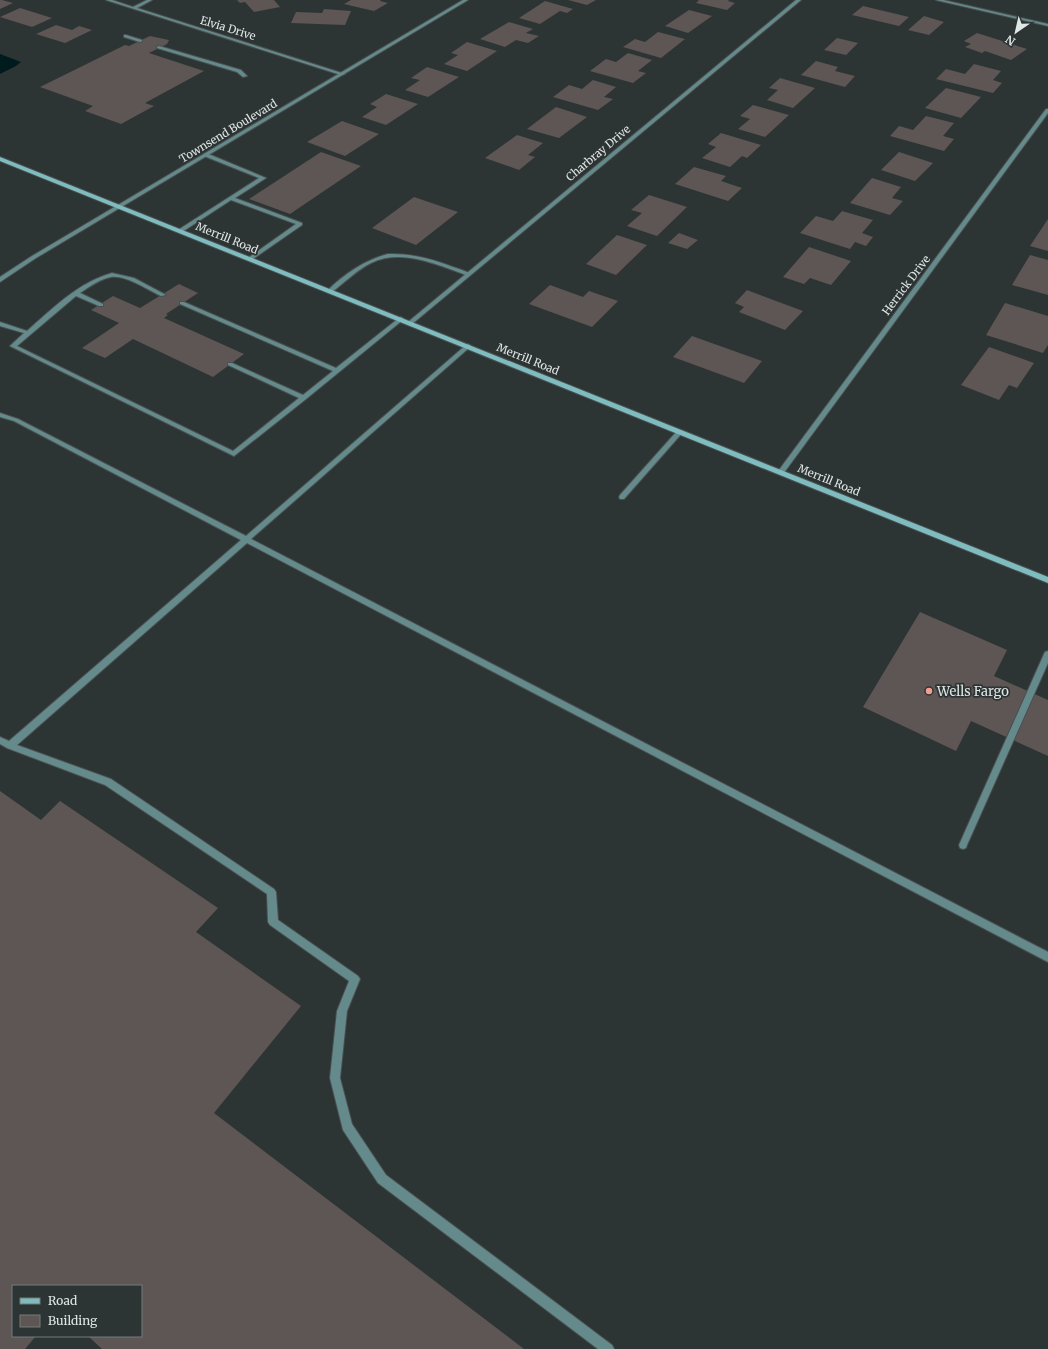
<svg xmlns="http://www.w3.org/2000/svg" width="1048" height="1349" font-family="Merriweather,serif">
  <rect width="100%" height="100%" fill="#2d3434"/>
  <!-- water -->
  <path fill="#001b1d" d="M0 54 21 62 16 66 0 74Z"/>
  <!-- building -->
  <path fill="#5d5655" d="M0 0H2L13 3 0 9Z
    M237 0H274L280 7 254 12 245 2 240 3Z
    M351 0H381L380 1 388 3 374 11 344 4Z
    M568 0H596L587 5Z
    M699 0H729L728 1 735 3 727 10 696 3Z
    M545 1 573 9 567 13 560 11 540 24 519 18Z
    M863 6 909 17 899 26 852 15Z
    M20 8 52 18 32 27 0 17Z
    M324 9 351 11 345 25 291 23 296 12 322 13Z
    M689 10 712 16 688 33 665 26Z
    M924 16 944 22 929 35 908 30Z
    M509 22 533 29 526 33 539 36 528 43 516 40 505 47 480 39Z
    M56 25 72 30 79 26 92 30 65 43 36 34Z
    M658 32 685 39 661 58 623 47 635 39 645 42Z
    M977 33 1027 49 1011 60 985 51 982 53 965 47 971 44 964 41Z
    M150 36 169 40 167 44 149 53 204 71 145 103 154 106 121 124 85 111 93 106 40 87 125 45 129 46Z
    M837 38 858 43 846 55 824 50Z
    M467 42 497 51 467 71 444 64 458 55 451 53Z
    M628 53 652 60 638 71 646 73 633 83 590 71 606 59 616 62Z
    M816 61 838 67 835 71 855 76 845 87 801 75Z
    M974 64 1001 71 993 80 1002 83 993 93 936 79 946 69 965 74Z
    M427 67 459 77 428 97 405 90 420 80 411 78Z
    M780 78 815 88 793 108 767 100 778 90 769 88Z
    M593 80 616 87 604 97 613 99 598 110 553 97 569 85 582 89Z
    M946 88 981 97 961 118 925 108Z
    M386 94 418 104 386 125 362 117 377 107 370 104Z
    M753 105 789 115 765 137 738 129 750 119 740 116Z
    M556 107 587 117 559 138 527 129Z
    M926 116 954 123 943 136 954 139 944 151 890 136 899 126 913 130Z
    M342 121 379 134 345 156 307 142Z
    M721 133 761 145 747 158 742 156 730 167 702 158 716 147 708 144Z
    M517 135 543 143 528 155 535 157 519 170 485 158Z
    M321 152 361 166 290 214 249 199Z
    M899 152 933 163 915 181 881 170Z
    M694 167 726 176 721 181 742 188 728 201 675 184Z
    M872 178 901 187 892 198 903 201 890 215 850 203Z
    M649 195 687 207 657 236 627 226 642 213 631 210Z
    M414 197 458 212 416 245 372 228Z
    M842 211 873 220 862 233 873 237 866 246 855 242 850 249 800 233 816 216 833 221Z
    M1048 219V251L1030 246Z
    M679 233 698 240 687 249 668 243Z
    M617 235 647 245 616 275 586 264Z
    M809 247 851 261 831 285 810 278 804 284 783 277Z
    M1030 255 1048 260V295L1012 285Z
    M179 284 198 293 166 314 168 315 164 318 244 354 213 377 133 339 105 358 82 348 119 323 91 310 113 296 140 308Z
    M550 285 583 297 589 291 618 301 592 327 529 304Z
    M747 290 803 311 785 330 739 312 744 307 735 303Z
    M1005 303 1048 316V345L1043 353 986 335Z
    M692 336 762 361 744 383 673 357Z
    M989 347 1034 363 1017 388 1009 385 999 400 961 385Z
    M920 612 1007 650 994 676 1048 700V756L971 721 956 751 863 707Z
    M0 791 41 820 60 801 218 908 196 932 301 1006 214 1113 524 1349H102L88 1336H141V1286H13V1336H36L25 1349H0Z"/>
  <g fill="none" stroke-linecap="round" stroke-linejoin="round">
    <defs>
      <path id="service" d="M126 35 142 40V41L140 42 124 37V35Z
        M159 46 241 70 247 76 243 77 237 72 157 48V47Z
        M206 153 266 178 235 198 302 223V225L250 261 247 259 248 258 296 224 231 200 182 232H178V230L259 178 204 156V154Z
        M388 254C411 253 432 259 453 267 459 269 466 271 471 274L466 275C437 265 402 248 371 263 357 270 345 282 332 292L327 291C344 274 365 260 388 254Z
        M112 273 134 278 166 295 161 296C148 290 126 275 111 277 100 279 89 287 80 293L103 304V306H99L76 296 17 346 233 451 299 398 228 365V363H232L303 395 333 371 180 304V302H184L336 368 399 318 401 317 404 319 306 399 234 456 10 346 24 333 0 326V322L27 331C53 308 79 282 112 273Z
        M468 344 471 346 470 347 251 539 1048 952V962L247 543 17 745 111 779 274 889 276 892 278 920 358 976 360 979 347 1011 340 1078 352 1124 386 1175 612 1345 614 1349H598L378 1183 343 1130 330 1078 337 1011 349 981 270 925 268 922 267 894 105 785 7 748 0 744V737L9 741 241 540 14 421 0 417V413L18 419 246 536 466 345Z
        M678 430H680L683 432 624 499H620L619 497 620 495Z
        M1048 651V663L967 845 966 848 963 849 960 848 959 845 1044 654 1045 652Z"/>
      <path id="minor" d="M106 0H112L133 7 147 0H152L137 8 345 74 341 75Z
        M796 0H801L412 324H408V322Z
        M936 0H943L1048 24V26Z
        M1046 109H1048V113L783 474H779L778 472 779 470Z"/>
      <path id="tertiary" d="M463 0H468L36 258 0 282V277L32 256Z"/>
      <path id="secondary" d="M0 157 1048 577V583L0 161Z"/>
    </defs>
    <!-- service casing -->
    <use href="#service" stroke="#4a5050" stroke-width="2"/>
    <!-- minor casing -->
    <use href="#minor" stroke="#4a5050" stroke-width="2"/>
    <!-- tertiary casing -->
    <use href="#tertiary" stroke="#4a5050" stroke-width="2"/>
    <!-- secondary casing -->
    <use href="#secondary" stroke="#4a5050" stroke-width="2"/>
    <!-- service -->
    <use href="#service" fill="#658a8c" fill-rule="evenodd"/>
    <!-- minor -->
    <use href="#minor" fill="#658a8c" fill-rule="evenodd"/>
    <!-- tertiary -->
    <use href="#tertiary" fill="#658a8c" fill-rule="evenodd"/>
    <!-- secondary -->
    <use href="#secondary" fill="#7fbcbf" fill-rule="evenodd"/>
  </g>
  <!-- markers -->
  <circle fill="#f59d8e" stroke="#2d3434" stroke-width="1.5" cx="929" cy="691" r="4"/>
  <g text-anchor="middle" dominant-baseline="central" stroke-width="3.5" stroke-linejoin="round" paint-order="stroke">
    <!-- far-street labels -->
    <g font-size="11" fill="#e0e5e5" stroke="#2d3434">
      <text transform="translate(228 28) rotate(17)">Elvia Drive</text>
      <text transform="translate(228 131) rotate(-31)">Townsend Boulevard</text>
      <text transform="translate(598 153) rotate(-40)">Charbray Drive</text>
      <text transform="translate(227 238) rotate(22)">Merrill Road</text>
      <text transform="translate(906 285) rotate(-53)">Herrick Drive</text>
      <text transform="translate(528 359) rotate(22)">Merrill Road</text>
      <text transform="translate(829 480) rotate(22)">Merrill Road</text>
    </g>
    <!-- poi labels -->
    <g font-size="13" fill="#e0e5e5" stroke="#2d3434" text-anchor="start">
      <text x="937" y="691">Wells Fargo</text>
    </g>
  </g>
  <!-- legend -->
  <rect x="12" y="1285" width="130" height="52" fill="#2d3434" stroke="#757b7b"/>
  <rect x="20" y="1298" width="20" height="6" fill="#7fbcbf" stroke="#757b7b"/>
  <text x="48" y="1305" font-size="12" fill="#e0e5e5">Road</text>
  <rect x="20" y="1315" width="20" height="12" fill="#5d5655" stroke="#757b7b"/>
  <text x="48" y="1325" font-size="12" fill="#e0e5e5">Building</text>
  <!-- north arrow -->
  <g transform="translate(1016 32) rotate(214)" stroke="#2d3434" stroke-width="3" paint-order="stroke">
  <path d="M0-3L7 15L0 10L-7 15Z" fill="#e0e5e5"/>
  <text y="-6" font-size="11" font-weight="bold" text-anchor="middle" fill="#e0e5e5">N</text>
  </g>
</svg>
